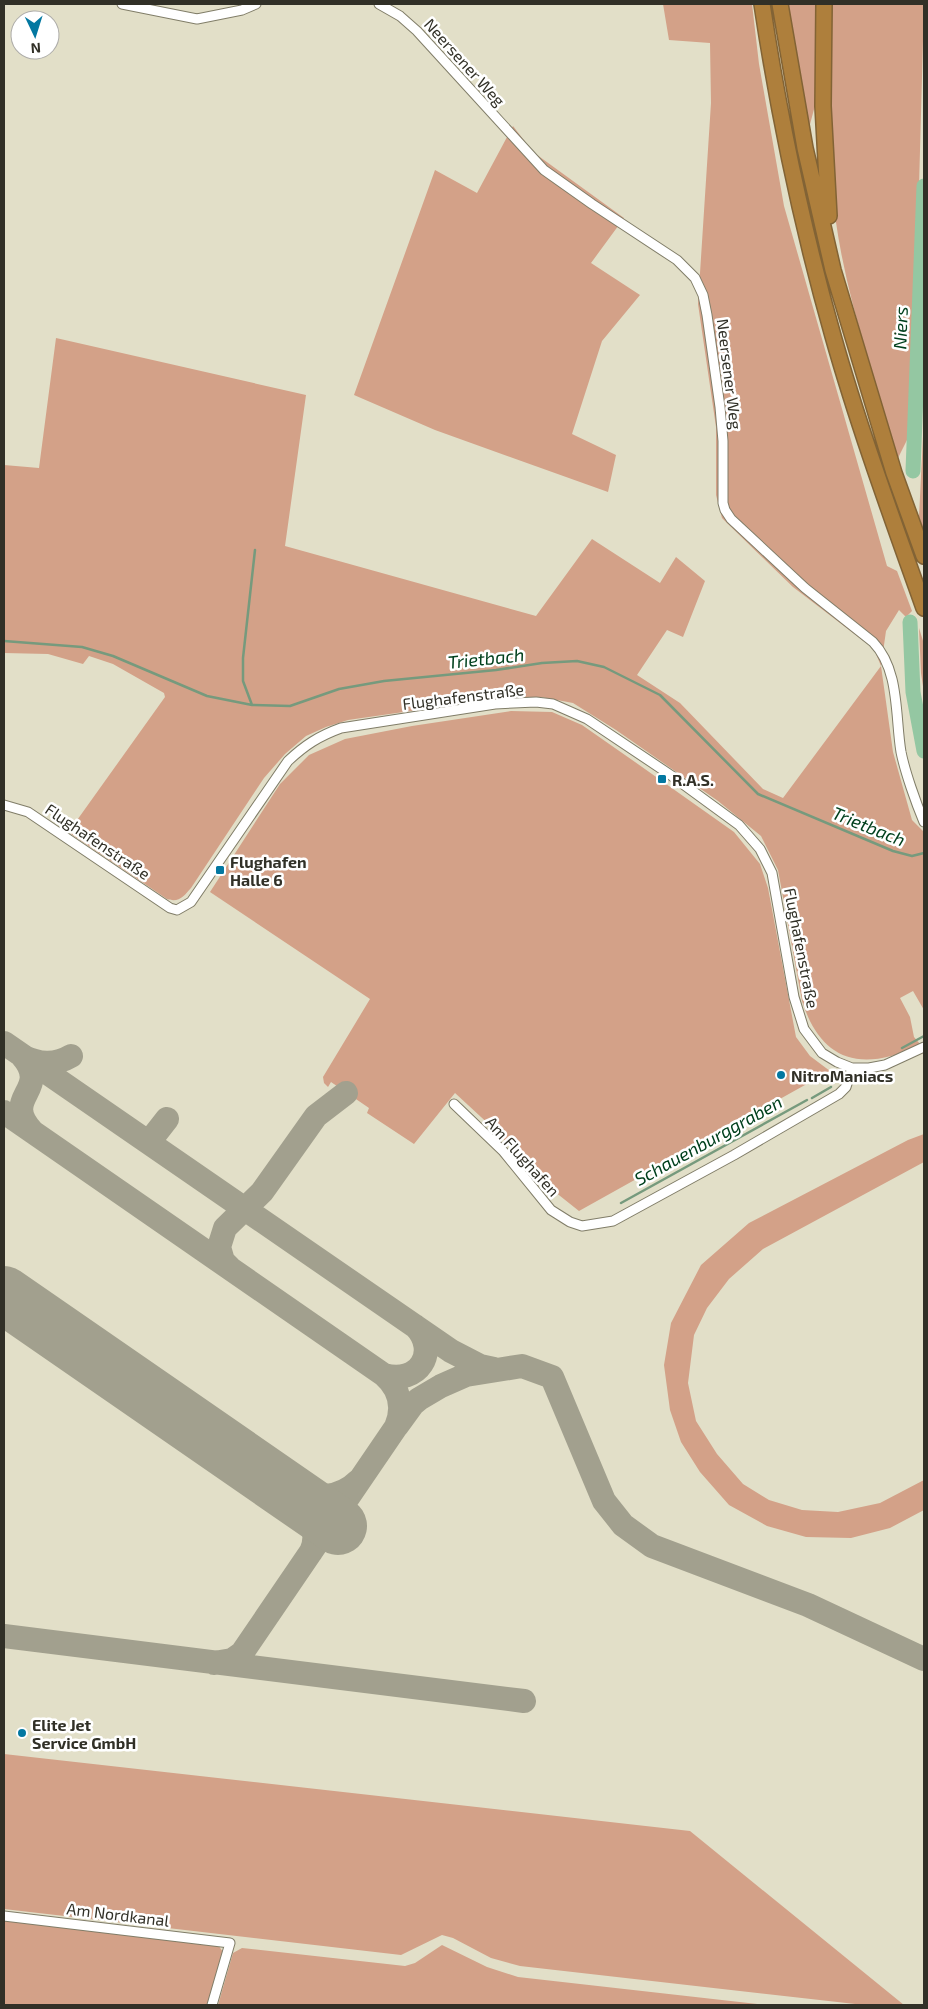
<svg xmlns="http://www.w3.org/2000/svg" width="928" height="2009" font-family="'Exo 2',sans-serif">
  <rect width="100%" height="100%" fill="#e2dfc8"/>
  <!-- green -->
  <path fill="#d3a188" d="M663 4H752L759 64 784 206 887 566 897 571 912 611 906 617 899 610 886 631 881 666 893 752 912 820 924 832V1010L913 991 900 998 910 1017 914 1037 920 1044C911 1048 901 1054 891 1056 843 1069 816 1045 802 1001L778 870 761 836 718 801 616 730 573 703 541 697H508L348 720 326 727 306 736 285 754 264 778 191 888C184 896 179 903 167 899L71 834 70 830 165 697 164 693 113 664 89 656 83 664 48 654 4 653V465L39 468 56 338 306 395 285 546 536 616 592 539 660 583 676 557 705 581 683 637 667 630 637 675 680 703 763 789 783 798 881 666 874 649 793 587 728 524 722 518 716 495V427L698 304 711 103 710 43 669 40Z
    M788 4H816L817 98 809 128Z
    M831 4H924L914 371 907 440 898 458C872 369 839 279 832 186 827 127 830 63 831 4Z
    M513 126 533 152 624 218 591 263 640 295 602 341 572 434 616 455 608 492 435 430 354 395 435 170 477 193Z
    M924 416V531L919 517Z
    M919 628 924 644V693L921 673Z
    M511 711 552 712 582 725 635 762 734 832 760 864 768 888 796 1037 810 1056 830 1071 579 1211 545 1184 494 1129 455 1093 414 1144 367 1113 369 1108 331 1082 328 1087 324 1083 323 1077 370 999 210 892 280 784 309 755 345 739 412 726Z
    M924 1134V1162L763 1249 729 1279 707 1308 694 1335 688 1383 696 1421 717 1454 743 1484 769 1500 802 1510 838 1512 880 1503 924 1480V1510L890 1528 851 1538 806 1537 767 1526 729 1505 700 1472 681 1442 670 1410 664 1365 671 1323 701 1265 749 1223 908 1140Z
    M4 1754 690 1831 904 2005H864L520 1966 491 1958 453 1938 442 1935 401 1955 4 1909Z
    M4 1920 218 1945 223 1952 207 2005H4Z
    M442 1945 487 1967 518 1977 767 2005H218L233 1953 242 1948 405 1966 415 1963Z"/>
  <g fill="none" stroke-linecap="round" stroke-linejoin="round">
    <!-- stream -->
    <path stroke="#769a7d" stroke-width="2.5" d="M4 641 82 647 113 656 207 696 252 705 290 706 339 689 384 681 496 670 542 663 577 661 604 667 660 695 758 794 893 851 912 856 924 853
      M252 705 243 681V658L255 550
      M902 1048 924 1036
      M812 1098 831 1087
      M621 1203 807 1100"/>
    <!-- river -->
    <path stroke="#94c7a2" stroke-width="15" d="M913 471 924 186
      M910 622 913 692 924 751"/>
    <!-- taxiway -->
    <path stroke="#a2a08e" stroke-width="24" d="M4 1043 451 1351 480 1366 494 1369
      M4 1112 384 1375C400 1389 404 1408 396 1427L242 1653 232 1660 214 1663
      M32 1131C0 1096 52 1091 22 1056 39 1064 54 1066 71 1056
      M149 1142 167 1119
      M229 1267 223 1261 219 1247 225 1228 262 1192 316 1116 346 1093
      M384 1375C418 1385 440 1352 415 1326
      M397 1426 413 1404 419 1399 441 1386 466 1375 522 1366 552 1377 604 1501 623 1525 652 1546 808 1605 924 1659
      M290 1493C315 1498 339 1500 358 1481
      M290 1493C305 1511 322 1528 311 1552
      M4 1636 524 1701"/>
    <!-- runway -->
    <path stroke="#a2a08e" stroke-width="58" d="M4 1295 338 1526"/>
    <defs>
      <path id="minor" d="M122 4 197 19 242 10 256 4
        M379 4 400 16 417 31 544 170 592 204 677 260 695 278 703 295 707 315 720 407 723 441V503L725 510 731 519 805 588 873 642C900 670 895 716 901 752 905 772 916 803 924 822
        M4 805 28 812 170 908 177 910 191 902 288 761C305 745 319 736 341 728L495 704 536 702 553 704 587 719 672 776 739 825 760 849 772 873 794 997 804 1029 822 1053 837 1062 852 1068H869L885 1065 924 1047
        M454 1104 503 1151 551 1210 570 1222 582 1226 613 1221 734 1155 839 1094 846 1087 852 1068
        M4 1916 230 1943 212 2005"/>
      <path id="motorway" d="M762 4C779 116 802 227 833 336 859 428 892 518 924 608
        M780 4 805 148 833 270 894 473 924 556
        M824 4 823 106 829 216"/>
    </defs>
    <!-- minor casing -->
    <use href="#minor" stroke="#807d68" stroke-width="11"/>
    <!-- motorway casing -->
    <use href="#motorway" stroke="#826335" stroke-width="18"/>
    <!-- minor -->
    <use href="#minor" stroke="#fff" stroke-width="9"/>
    <!-- motorway -->
    <use href="#motorway" stroke="#ae7f3c" stroke-width="15"/>
  </g>
  <!-- markers -->
  <g fill="#0378a1" stroke="#fff" stroke-width="2">
    <rect x="657" y="774" width="10" height="10" rx="2.5"/>
    <rect x="215" y="865" width="10" height="10" rx="2.5"/>
    <circle cx="781" cy="1075" r="5"/>
    <circle cx="22" cy="1733" r="5"/>
  </g>
  <g text-anchor="middle" dominant-baseline="central" stroke-width="5" stroke-linejoin="round" paint-order="stroke">
    <!-- street labels -->
    <g font-size="16" fill="#313027" stroke="#fff">
      <text transform="translate(465 62) rotate(48)">Neersener Weg</text>
      <text transform="translate(730 374) rotate(83)">Neersener Weg</text>
      <text transform="translate(463 696) rotate(-7)">Flughafenstraße</text>
      <text transform="translate(98 841) rotate(34)">Flughafenstraße</text>
      <text transform="translate(802 948) rotate(79)">Flughafenstraße</text>
      <text transform="translate(523 1156) rotate(48)">Am Flughafen</text>
      <text transform="translate(118 1914) rotate(7)">Am Nordkanal</text>
    </g>
    <!-- poi labels -->
    <g font-size="16" font-weight="bold" fill="#313027" stroke="#fff" text-anchor="start">
      <text x="672" y="779">R.A.S.</text>
      <text x="230" y="861">Flughafen<tspan x="230" dy="18">Halle 6</tspan></text>
      <text x="791" y="1075">NitroManiacs</text>
      <text x="32" y="1724">Elite Jet<tspan x="32" dy="18">Service GmbH</tspan></text>
    </g>
    <!-- water labels -->
    <g font-size="18" font-style="italic" fill="#00401d" stroke="#fff">
      <text transform="translate(900 328) rotate(-88)">Niers</text>
      <text transform="translate(486 658) rotate(-6)">Trietbach</text>
      <text transform="translate(869 826) rotate(22)">Trietbach</text>
      <text transform="translate(708 1140) rotate(-29)">Schauenburggraben</text>
    </g>
  </g>
  <!-- border -->
  <rect width="928" height="2009" fill="none" stroke="#313027" stroke-width="10"/>
  <!-- north arrow -->
  <g transform="translate(35 35) rotate(176)"><circle r="24" fill="#ffffff" stroke="#adaca9"/>
  <path d="M0-4L9 19L0 12L-9 19Z" fill="#0378a1"/>
  <text y="-8" font-size="14" font-weight="bold" text-anchor="middle" fill="#313027">N</text>
  </g>
</svg>
